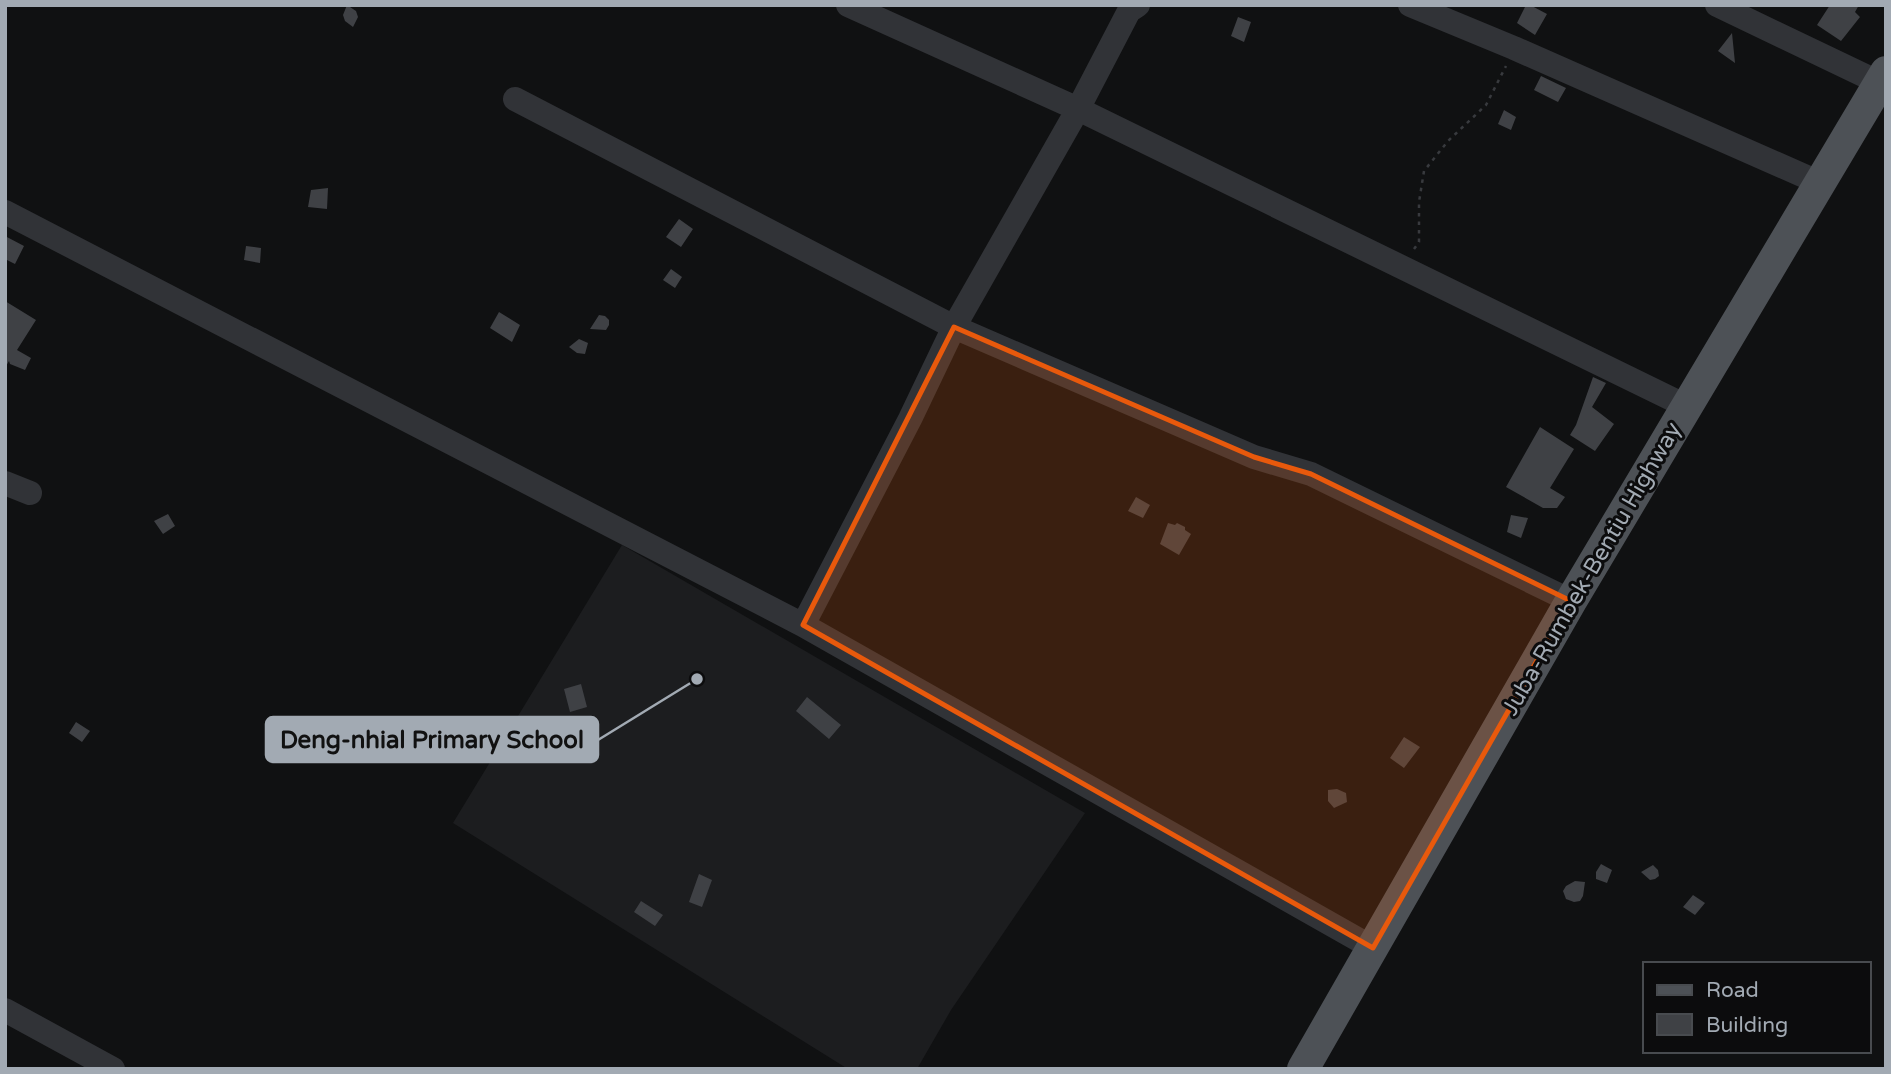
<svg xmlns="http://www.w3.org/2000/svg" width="1891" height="1074" font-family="'Varela Round',sans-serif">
  <rect width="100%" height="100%" fill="#101112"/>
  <!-- built -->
  <path fill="#1c1d1f" d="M622 545 1085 813 951 1010 917 1069H848L453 823Z"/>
  <!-- building -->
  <path fill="#3f4145" d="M347 5 356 11 358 17 353 27 345 21 343 15Z
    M1526 5H1530L1547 14 1535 35 1517 23Z
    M1830 5H1859L1855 12 1860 17 1841 41 1817 25Z
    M1238 17 1251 22 1244 42 1231 36Z
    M1732 33 1735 63 1718 51Z
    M1541 76 1566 88 1558 102 1534 90Z
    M1504 110 1516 117 1511 130 1498 124Z
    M328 188 327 209 308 207 311 190Z
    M679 219 693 229 681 247 666 237Z
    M5 236 24 246 15 264 5 259Z
    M246 246 261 248 260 263 244 260Z
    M671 269 682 277 675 288 663 280Z
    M5 301 36 320 17 350 31 358 25 370 10 364 9 361 5 368Z
    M499 312 520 325 512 342 490 328Z
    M599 315 605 316 609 320V325L606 330 590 329Z
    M579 339 588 343 585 354 577 353 569 347Z
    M1593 377 1606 383 1592 407 1614 424 1595 451 1570 435 1576 425Z
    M1540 427 1574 449 1550 488 1565 497 1557 508H1543L1506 487Z
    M1136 497 1150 505 1143 518 1128 511Z
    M168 514 175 526 163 534 154 521Z
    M1511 515 1528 518 1521 538 1507 532Z
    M1168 523 1175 525 1177 523 1185 527V530L1191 534 1179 555 1160 544Z
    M581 684 587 707 570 712 564 689Z
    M807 697 841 725 829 739 796 711Z
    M76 722 90 731 82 742 69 733Z
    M1404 737 1420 747 1404 768 1390 758Z
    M1337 789 1346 793 1347 802 1334 808 1328 801V790Z
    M1601 864 1612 870 1607 883 1596 879V872Z
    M1653 865 1658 870 1659 876 1655 879 1650 880 1641 872Z
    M699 874 712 880 702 907 689 902Z
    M1575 881 1585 882 1583 896 1580 901 1574 902 1566 899 1563 891 1566 886Z
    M1693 895 1705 903 1695 915 1683 907Z
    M641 901 663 915 655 926 634 912Z"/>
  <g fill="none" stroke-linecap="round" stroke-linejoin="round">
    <!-- path -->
    <path stroke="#383a3e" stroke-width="2.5" stroke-dasharray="3.5 5" stroke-linecap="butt" d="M1414 249 1419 242V202L1424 171 1448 141 1486 105 1506 66"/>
    <!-- minor -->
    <path stroke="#313337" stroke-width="24" d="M848 5 1078 109 1686 406
      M1410 5 1514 48 1820 183
      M1717 5 1886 86
      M515 99 954 327 1254 457 1311 474 1571 601
      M5 212 803 625 1373 948
      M5 483 30 493
      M803 625 910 419 954 327 1078 109 1129 11 1138 5
      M5 1010 113 1069"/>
    <!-- major -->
    <path stroke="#4d5156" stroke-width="32" d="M1303 1069 1571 601 1886 72"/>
  </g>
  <!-- marked area -->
  <path fill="#e8590c" fill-opacity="0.2" stroke="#e8590c" stroke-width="5" stroke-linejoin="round" d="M954 327 1254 457 1311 474 1571 601 1373 948 803 625Z"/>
  <g text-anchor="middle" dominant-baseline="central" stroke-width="6" stroke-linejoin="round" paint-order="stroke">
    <!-- street labels -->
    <g font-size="23" fill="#a2aab3" stroke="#0c0c0d">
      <text transform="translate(1592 569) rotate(-60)">Juba-Rumbek-Bentiu Highway</text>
    </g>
  </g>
  <!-- callouts -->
  <path fill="none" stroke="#a2aab3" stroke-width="2.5" d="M697 679L598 740"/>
  <circle fill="#a2aab3" stroke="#0c0c0d" stroke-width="2.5" cx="697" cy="679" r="7"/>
  <rect fill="#a2aab3" stroke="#a2aab3" stroke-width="2.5" x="266" y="717" width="332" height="45" rx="7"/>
  <g font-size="24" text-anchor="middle" font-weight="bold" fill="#111">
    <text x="432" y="748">Deng-nhial Primary School</text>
  </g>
  <!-- border -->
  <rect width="1891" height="1074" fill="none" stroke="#a2aab3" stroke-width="14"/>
  <!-- legend -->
  <rect x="1643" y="962" width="228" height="91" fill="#0c0c0d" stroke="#484b4f" stroke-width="2"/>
  <rect x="1657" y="985" width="35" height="10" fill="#4d5156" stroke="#484b4f" stroke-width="2"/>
  <text x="1706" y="997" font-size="21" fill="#a2aab3">Road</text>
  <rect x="1657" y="1014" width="35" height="21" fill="#3f4145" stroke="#484b4f" stroke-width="2"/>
  <text x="1706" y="1032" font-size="21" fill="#a2aab3">Building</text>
</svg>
